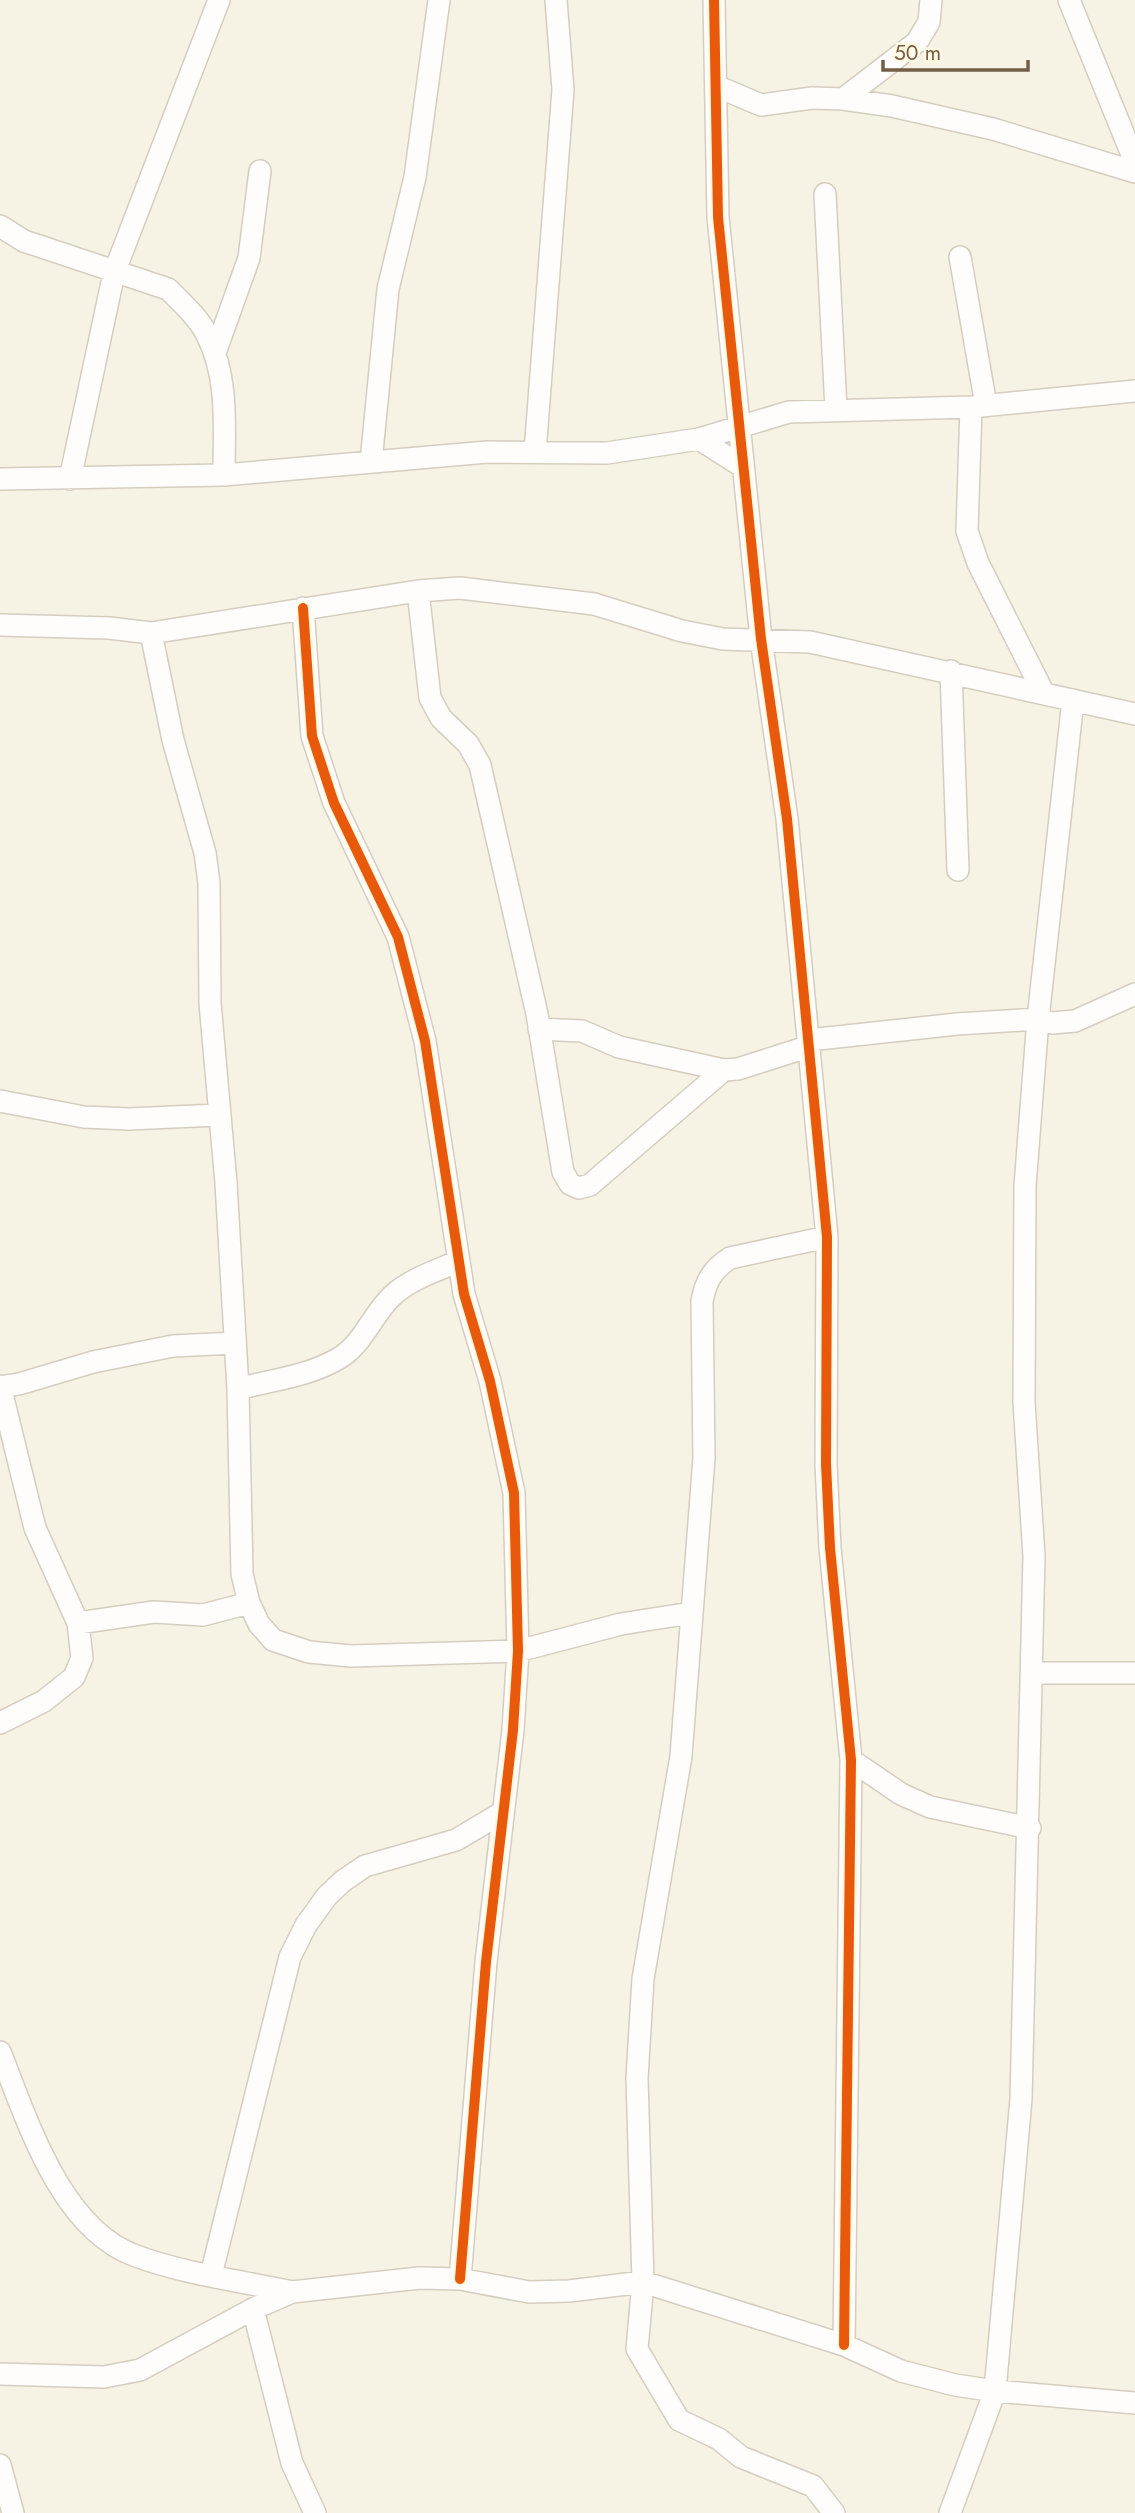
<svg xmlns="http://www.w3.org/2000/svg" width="1135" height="2513" font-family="Jost,sans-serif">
  <rect width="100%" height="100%" fill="#f6f2e4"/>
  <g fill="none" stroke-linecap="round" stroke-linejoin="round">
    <defs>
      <path id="minor" d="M714 0 718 217 761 639 787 819 827 1237 826 1464 830 1548 851 1760 844 2345
        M1069 0 1135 162
        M716 86 761 105 812 98 843 99 892 106 993 129 1135 172
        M843 99 917 42 929 22 931 0
        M825 194 836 409
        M0 226 24 241 168 289C181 302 199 318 207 335 229 378 224 428 224 475
        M960 257 986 405
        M215 353 249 258 260 171
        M971 407 967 531 978 563 1043 692
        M699 439 743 467
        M535 452 563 90 556 0
        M371 462 388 289 415 177 439 0
        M0 479 224 475 487 452 607 453 699 439 789 412 971 407 1135 391
        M70 479 114 273 219 0
        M418 591 430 698 441 718 468 744 480 765 537 1014 563 1172 570 1184 579 1188 590 1185 724 1070
        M303 608 312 736 334 803 398 937 425 1041 464 1294 490 1381 514 1493 518 1651 513 1730 486 1962 460 2279
        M0 625 109 628 151 633 418 591 460 588 594 604 682 631 723 639 810 642 1135 714
        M151 633 173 740 205 853 209 883 210 1003 226 1183 238 1389 242 1574 249 1603 259 1624 273 1640 309 1652 351 1656 518 1651 621 1624 691 1613
        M951 671 958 870
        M539 1029 582 1031 619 1047 724 1070 738 1069 810 1046
        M809 1040 957 1024 1038 1019 1052 1023 1075 1021 1135 994
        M0 1101 84 1117 129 1119 218 1115
        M827 1237 730 1258C713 1269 706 1280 702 1301L704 1458 681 1756 643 1979 637 2078 643 2282 637 2349 679 2420 719 2439 741 2457 813 2486 834 2513
        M0 1386 35 1528 78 1623 82 1658 74 1677 44 1701 0 1723
        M0 1387 19 1384 93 1362 173 1346 235 1343
        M238 1389C271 1380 311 1376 341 1357 363 1343 373 1314 392 1296 410 1279 436 1271 459 1261
        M78 1623 154 1612 203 1615 249 1603
        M1032 1673H1135
        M851 1760 901 1794 930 1807 1030 1828
        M0 2052C27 2119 60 2229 136 2256 185 2274 241 2281 292 2292
        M211 2275 290 1957 306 1925 327 1896 343 1881 365 1866 456 1840 503 1812
        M253 2309 292 2463 315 2513
        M0 2374 104 2377 140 2370 253 2309 292 2292 419 2278 460 2279 529 2292 569 2291 643 2282 844 2345 901 2371 955 2385 995 2391 1135 2403
        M0 2465 13 2513
        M950 2513 995 2391 1021 2099 1034 1556 1024 1402 1025 1186 1038 1019 1073 700"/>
    </defs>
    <!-- minor casing -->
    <use href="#minor" stroke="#d5cdc0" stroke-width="24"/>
    <!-- minor -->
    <use href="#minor" stroke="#fefdfb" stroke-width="21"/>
    <defs>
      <path id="cycleway" d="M714 0 718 217 761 639 787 819 827 1237 826 1464 830 1548 851 1760 844 2345
        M303 608 312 736 334 803 398 937 425 1041 464 1294 490 1381 514 1493 518 1651 513 1730 486 1962 460 2279"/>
    </defs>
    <!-- cycleway casing -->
    <use href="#cycleway" stroke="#fff9e4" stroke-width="15"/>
    <!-- cycleway -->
    <use href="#cycleway" stroke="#e8590c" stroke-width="10"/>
  </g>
  <!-- scale -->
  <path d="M883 60v10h145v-10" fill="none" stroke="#735d45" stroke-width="3.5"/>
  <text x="894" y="60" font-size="21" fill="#735d45" stroke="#fff9e4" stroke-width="5" paint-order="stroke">50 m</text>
</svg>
